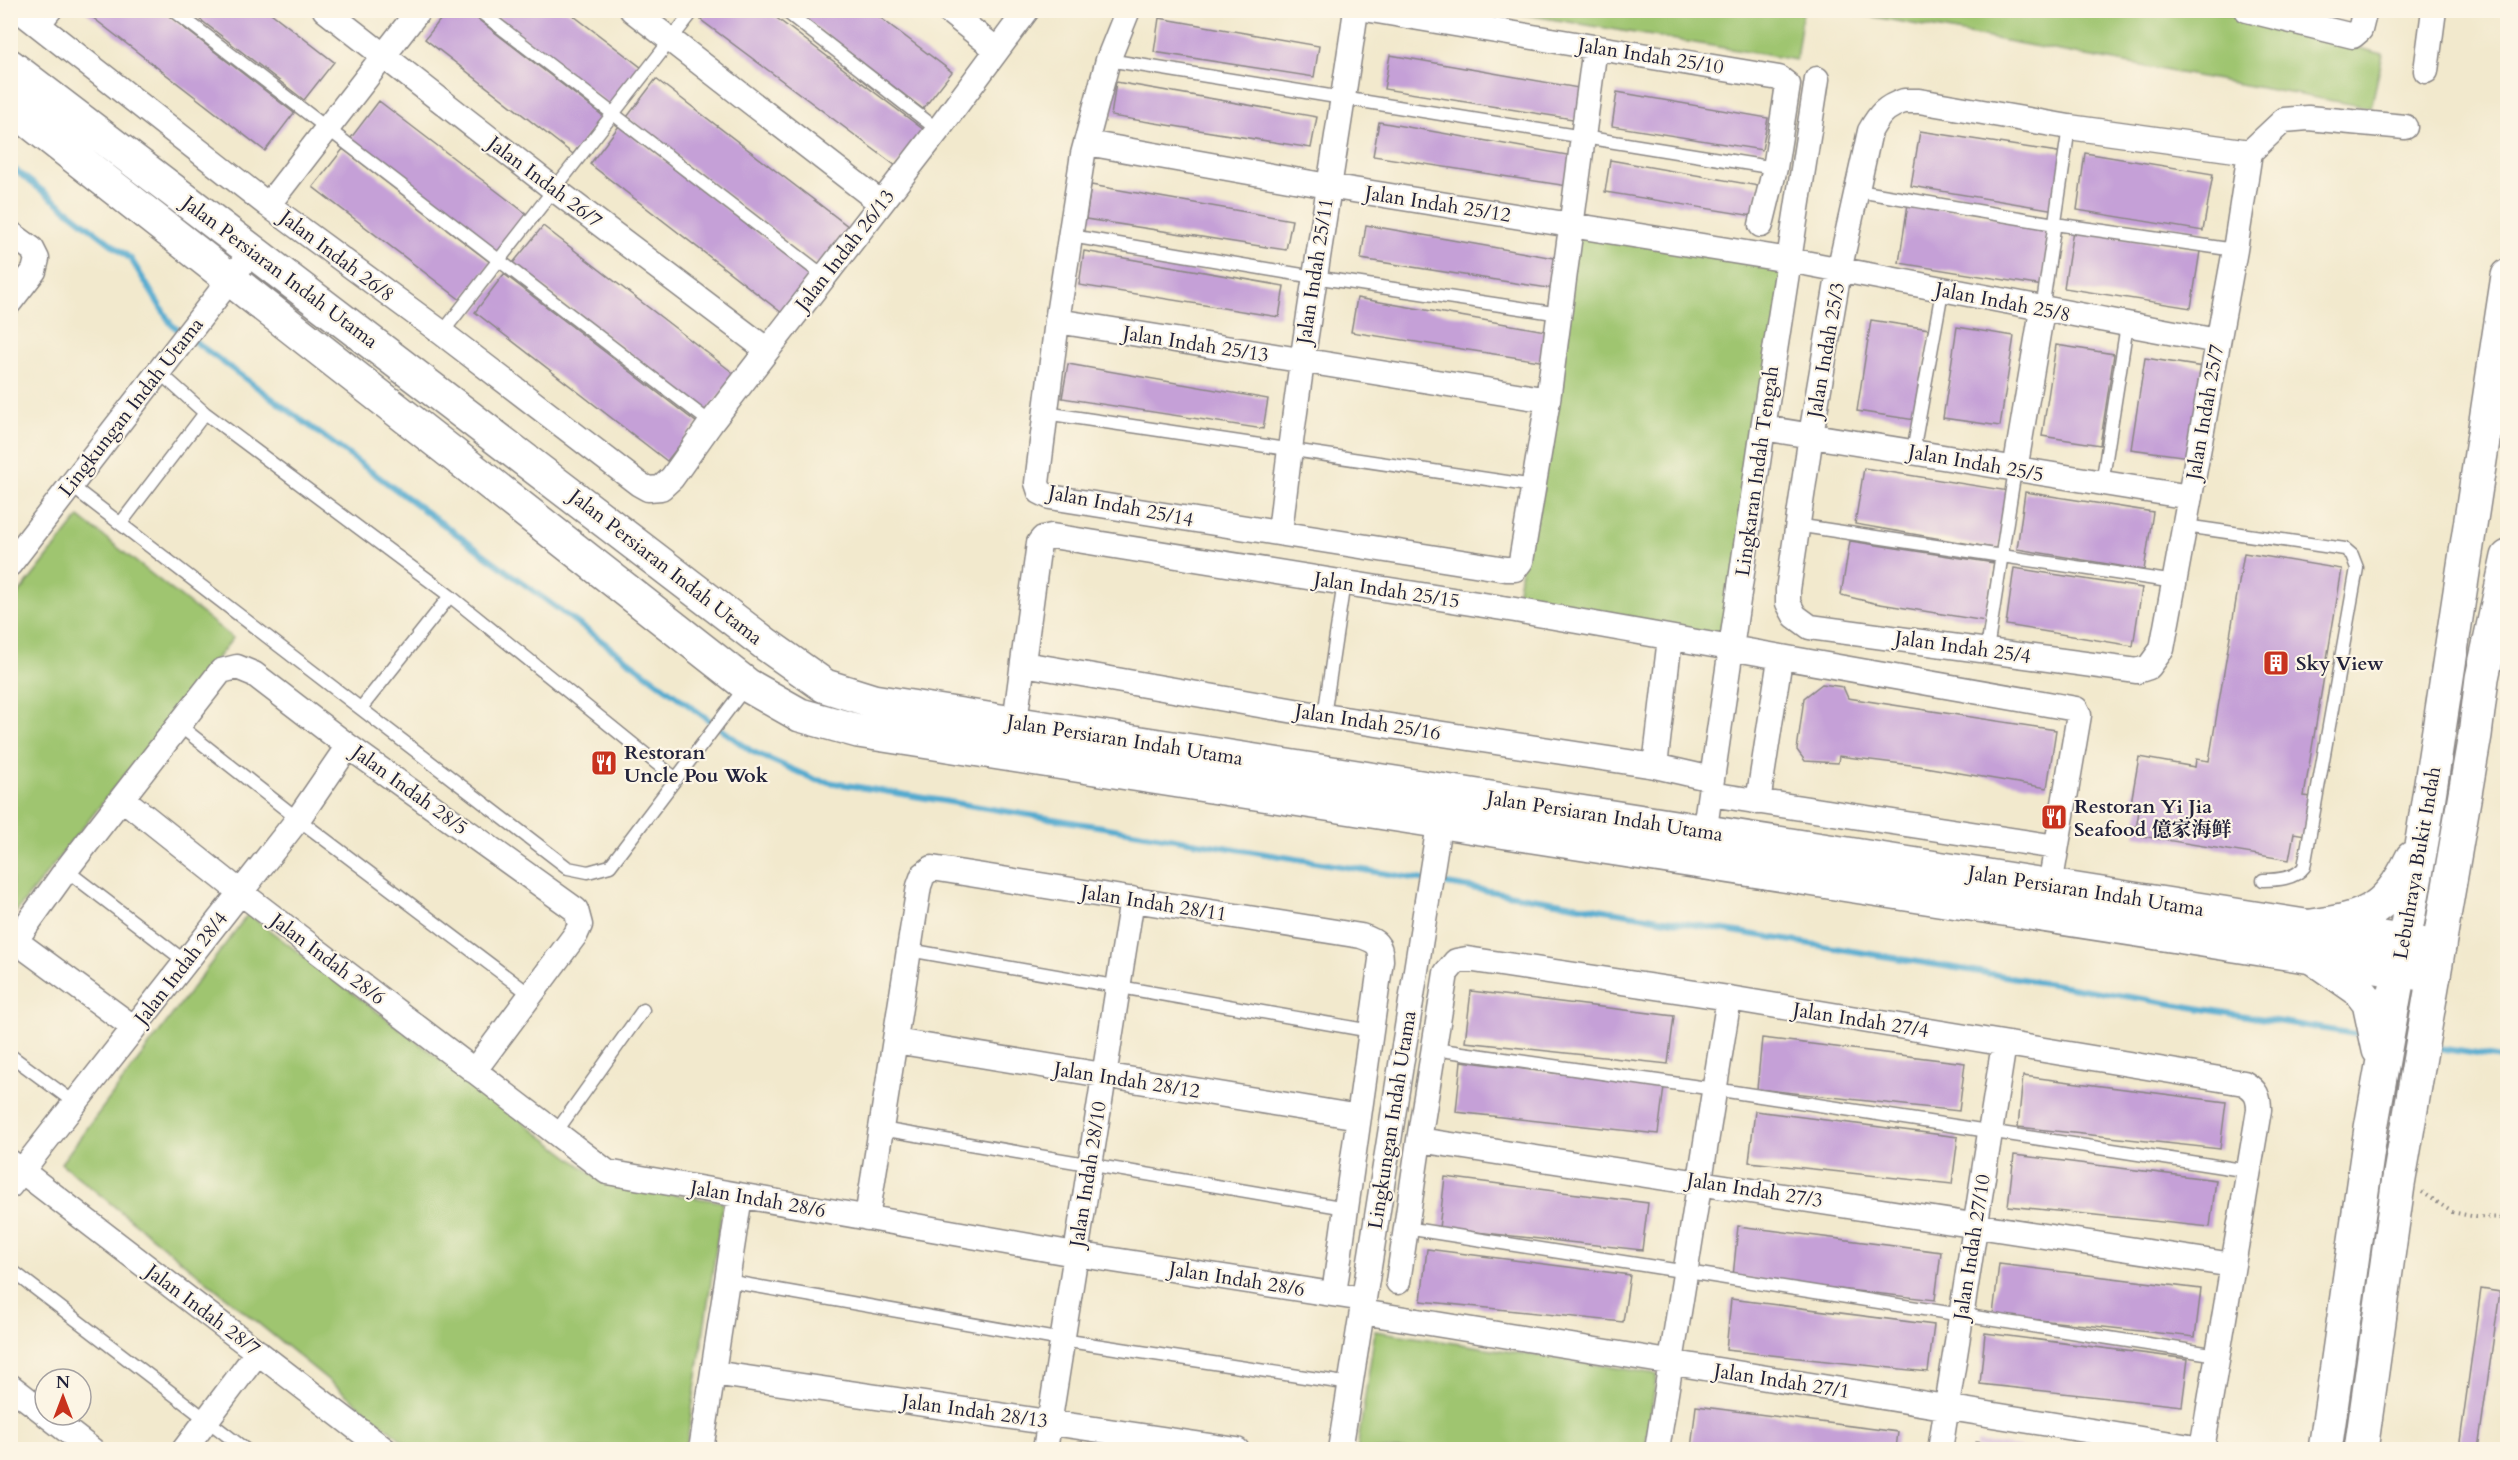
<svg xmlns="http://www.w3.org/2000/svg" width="2518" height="1460" font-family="Cardo,'Noto Serif SC',serif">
  <rect width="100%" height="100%" fill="#fcf5e5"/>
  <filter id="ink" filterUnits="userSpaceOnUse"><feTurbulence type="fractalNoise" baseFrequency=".0167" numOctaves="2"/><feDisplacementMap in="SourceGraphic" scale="12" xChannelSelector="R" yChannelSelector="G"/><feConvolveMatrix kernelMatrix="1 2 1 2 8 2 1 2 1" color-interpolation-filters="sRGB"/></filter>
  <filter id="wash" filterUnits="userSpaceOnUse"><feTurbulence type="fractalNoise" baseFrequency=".008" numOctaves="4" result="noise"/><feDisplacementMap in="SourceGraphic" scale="24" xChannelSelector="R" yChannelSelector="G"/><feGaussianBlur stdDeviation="1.35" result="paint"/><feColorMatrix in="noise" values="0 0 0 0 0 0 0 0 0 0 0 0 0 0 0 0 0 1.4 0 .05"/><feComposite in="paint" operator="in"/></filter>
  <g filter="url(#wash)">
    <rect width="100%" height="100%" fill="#f2e9cd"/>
    <!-- green -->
    <path fill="#9fc56f" stroke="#607455" stroke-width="1.5" d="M1503 11 1803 10V11L1796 60Z
      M1842 11H2213L2383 54 2371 108Z
      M1573 225 1789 260 1731 649 1515 610Z
      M79 517 233 638 12 917 10 605Z
      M248 914 604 1183 723 1202 686 1449H413L61 1163Z
      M1375 1331 1657 1374 1645 1449 1357 1450Z"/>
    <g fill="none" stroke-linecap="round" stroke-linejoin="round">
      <!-- stream -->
      <path stroke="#52aacf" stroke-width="6" d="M10 166 131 259 171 324 182 333
        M190 338 751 751 816 780 1425 880
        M1435 882 2367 1036
        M2433 1047 2508 1059"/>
    </g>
    <g id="blocks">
      <!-- building -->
      <path fill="#c5a0d7" d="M83 10H161L294 113 265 151Z
        M188 10H267L334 62 304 100Z
        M448 10H466L603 116 573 154 425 39Z
        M488 10H566L642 68 612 107Z
        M708 10H766L924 130 896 166 701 20Z
        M794 10H870L952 72 923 109Z
        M1159 18 1319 46 1314 77 1154 52Z
        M1390 55 1590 90 1585 121 1384 89Z
        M656 79 849 227 819 265 627 117Z
        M1116 82 1317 117 1311 148 1111 116Z
        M1617 92 1768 118 1762 150 1612 126Z
        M379 101 528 215 498 253 350 139Z
        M1379 122 1579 157 1574 187 1373 156Z
        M619 126 812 275 782 313 590 164Z
        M1920 131 2064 153 2055 210 1911 186Z
        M343 149 491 263 462 301 313 187Z
        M2085 153 2213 174 2203 231 2077 210Z
        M1610 160 1759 186 1753 216 1605 192Z
        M1091 185 1292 220 1286 250 1086 219Z
        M1908 204 2052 228 2043 286 1899 263Z
        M1366 225 1566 260 1561 290 1361 259Z
        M543 226 736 375 706 412 513 263Z
        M2073 230 2200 251 2191 308 2064 288Z
        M1084 251 1284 286 1279 317 1079 285Z
        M504 274 697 423 667 461 475 312Z
        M1357 298 1557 333 1552 363 1351 332Z
        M1871 320 1929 329 1915 420 1857 411Z
        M1957 327 2014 336 2000 426 1943 418Z
        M2056 345 2114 354 2100 445 2042 436Z
        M2145 358 2203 367 2189 457 2131 449Z
        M1068 364 1268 399 1263 429 1062 398Z
        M1864 468 2009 491 1999 549 1855 524Z
        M2025 492 2153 512 2144 570 2017 549Z
        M1850 541 1994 563 1985 621 1874 603 1841 595Z
        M2244 553 2342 569 2304 796 2312 797 2305 835 2294 833 2289 860 2135 835 2140 805 2131 803 2139 757 2195 767 2196 759 2209 761Z
        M2014 568 2142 588 2133 646 2006 625Z
        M1822 684 1843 687 1848 698 2056 730 2047 788 1919 766 1839 756 1838 763 1805 761 1797 750 1804 698Z
        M1471 991 1674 1016 1668 1064 1465 1042Z
        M1762 1038 1965 1063 1959 1111 1757 1089Z
        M1461 1061 1664 1087 1658 1134 1456 1112Z
        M2023 1076 2226 1102 2220 1149 2018 1127Z
        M1755 1111 1958 1137 1952 1184 1749 1162Z
        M2014 1155 2216 1180 2210 1227 2008 1206Z
        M1445 1177 1648 1203 1642 1250 1439 1228Z
        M1738 1226 1941 1252 1935 1300 1733 1277Z
        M1427 1249 1630 1275 1623 1322 1421 1301Z
        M1999 1264 2201 1289 2195 1337 1993 1315Z
        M2481 1289 2500 1292 2478 1449H2459Z
        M1731 1299 1934 1325 1928 1372 1726 1350Z
        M1985 1333 2188 1359 2182 1406 1980 1384Z
        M1696 1406 1898 1432 1896 1449H1691Z
        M1976 1442 2028 1448 2027 1449H1976Z"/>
    </g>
  </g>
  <g filter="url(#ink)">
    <use href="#blocks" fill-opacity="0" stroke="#8a8684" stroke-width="1.5"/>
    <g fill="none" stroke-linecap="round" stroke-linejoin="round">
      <defs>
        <path id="lane" d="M173 10 711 423
          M478 10 824 276
          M784 10 938 130
          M42 29 57 10
          M1108 60 1775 168
          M1858 191 2055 224 2235 250
          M1071 236 1314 277 1560 314
          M2042 310 2069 127
          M442 333 694 10
          M158 371 205 413 450 596 676 779
          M1045 413 1534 486
          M1913 452 1942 291
          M2102 484 2127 325
          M70 485 568 868 588 872 610 866 747 685
          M121 523 205 413
          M1796 525 2175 582
          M2185 526 2345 549 2352 555 2357 568 2304 867C2295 879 2277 880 2263 880
          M1987 650 2015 470
          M361 708 450 596
          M1324 716 1344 582
          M180 726 298 819 532 996
          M66 870 186 962
          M909 950 1371 1031
          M1434 1049 1714 1089 2249 1171
          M10 1055 75 1103
          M881 1129 1346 1208
          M556 1132 643 1010
          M1406 1228 2218 1355
          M10 1269 246 1450
          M727 1281 1062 1340 1351 1384"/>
        <path id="street" d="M19 10 268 205 442 333 639 484 648 489 661 488 672 478 711 423 938 130 1027 10
          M325 10 554 189 767 350
          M632 10 881 203
          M947 10 997 50
          M1128 10 1108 60 1083 154 1057 321 1037 483 1040 492 1050 497 1506 569H1515L1521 561 1548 400 1595 47
          M1371 10 1779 78 1788 85 1775 168 1761 225
          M2247 10 2353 36 2360 30 2365 10
          M2426 71 2434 10
          M1904 101H1919L2069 127 2250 152 2235 250 2162 649 2149 667 2137 671 1810 627 1795 616 1788 603V590L1811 435 1839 271 1870 131C1879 115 1885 107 1904 101Z
          M1087 143 1328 186 1789 260 2217 341
          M2250 152 2284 120 2308 118 2405 127
          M268 205 419 10
          M10 233 32 249 37 259 34 271 10 302
          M1057 321 1548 400
          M1763 428 2190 497
          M2015 470 2042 310
          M1280 533C1299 358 1331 185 1356 10
          M10 564 252 251
          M1024 664 1324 716 1655 766 1712 779
          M1015 722 1039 543 1043 538 1052 536 1515 610 2076 709 2079 715 2050 886
          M1655 766 1670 638
          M1710 794 2056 847
          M123 799 240 892 607 1172 1075 1254 1364 1299
          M1758 802 1780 659
          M1702 848 1763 428 1817 79
          M10 937 134 1028
          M15 941 66 870 221 671 237 667 254 674 348 746 576 910 580 925 576 934 474 1071
          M895 1041 1359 1117
          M10 1162 385 1450
          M10 1186 298 819 348 746
          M867 1218 919 886 923 875 932 868 1361 936C1376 941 1381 944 1381 960L1334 1294
          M1398 1282 1419 1140 2233 1265
          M1362 1312 2202 1449 2259 1110C2259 1096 2256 1090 2244 1083L1729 998 1467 959 1456 961 1446 973 1419 1140
          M713 1373 1237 1450
          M10 1386 45 1413
          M47 1415 92 1450
          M184 1450 258 1352
          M701 1450 740 1196
          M1045 1450 1132 899
          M1340 1450 1442 806
          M1657 1450 1729 998
          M1940 1450 2004 1044"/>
        <path id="secondary" d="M10 66 767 645 825 686 873 701 2439 947
          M10 106 747 685 800 715 858 731 2434 976"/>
        <path id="highway" d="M2305 927C2363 919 2385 914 2412 858
          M2312 957 2358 989 2369 1003 2379 1050
          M2325 1450 2371 1128 2423 835 2508 276
          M2361 1450 2398 1185 2475 735 2482 678 2508 557"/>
      </defs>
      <!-- lane casing -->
      <use href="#lane" stroke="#8a8684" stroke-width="15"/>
      <!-- street casing -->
      <use href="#street" stroke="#8a8684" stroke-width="27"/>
      <!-- secondary casing -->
      <use href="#secondary" stroke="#8a8684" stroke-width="36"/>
      <!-- highway casing -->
      <use href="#highway" stroke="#8a8684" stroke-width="36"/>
      <!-- path -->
      <path stroke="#8a8684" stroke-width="4" stroke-dasharray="1.5 4.5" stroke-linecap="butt" d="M2422 1192 2452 1212 2476 1217 2508 1218"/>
      <!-- lane -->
      <use href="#lane" stroke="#fff" stroke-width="12"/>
      <!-- street -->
      <use href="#street" stroke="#fff" stroke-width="24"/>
      <!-- secondary -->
      <use href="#secondary" stroke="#fff" stroke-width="33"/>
      <!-- highway -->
      <use href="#highway" stroke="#fff" stroke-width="33"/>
    </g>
  </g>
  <!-- icons -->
  <defs>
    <symbol id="building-square" viewBox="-11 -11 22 22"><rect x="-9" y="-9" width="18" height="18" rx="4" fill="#c8321e" stroke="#fcf5e5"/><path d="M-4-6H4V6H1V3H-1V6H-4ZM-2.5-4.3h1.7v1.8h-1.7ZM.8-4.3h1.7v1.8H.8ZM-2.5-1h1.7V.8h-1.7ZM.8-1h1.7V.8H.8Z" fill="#fff"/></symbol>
    <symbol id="restaurant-square" viewBox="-11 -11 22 22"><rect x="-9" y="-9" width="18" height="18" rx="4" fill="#c8321e" stroke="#fcf5e5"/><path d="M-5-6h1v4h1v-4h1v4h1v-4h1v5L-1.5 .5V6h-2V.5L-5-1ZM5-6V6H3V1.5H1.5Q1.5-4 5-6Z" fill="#fff"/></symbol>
  </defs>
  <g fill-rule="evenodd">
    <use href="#building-square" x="2261" y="648" width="30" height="30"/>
    <use href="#restaurant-square" x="589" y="748" width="30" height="30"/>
    <use href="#restaurant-square" x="2039" y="802" width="30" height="30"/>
  </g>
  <g text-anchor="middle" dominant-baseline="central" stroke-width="4.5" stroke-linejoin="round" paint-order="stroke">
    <!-- street labels -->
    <g font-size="20" fill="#22223b" stroke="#fcf5e5">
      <text transform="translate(1651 56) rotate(9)">Jalan Indah 25/10</text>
      <text transform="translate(545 182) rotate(37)">Jalan Indah 26/7</text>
      <text transform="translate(1438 204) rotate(9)">Jalan Indah 25/12</text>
      <text transform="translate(845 250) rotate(-52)">Jalan Indah 26/13</text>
      <text transform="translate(337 256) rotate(37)">Jalan Indah 26/8</text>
      <text transform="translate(1315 271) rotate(-81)">Jalan Indah 25/11</text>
      <text transform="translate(280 272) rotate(37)">Jalan Persiaran Indah Utama</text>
      <text transform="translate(2003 302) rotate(11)">Jalan Indah 25/8</text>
      <text transform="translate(1196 344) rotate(9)">Jalan Indah 25/13</text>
      <text transform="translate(1826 350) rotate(-80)">Jalan Indah 25/3</text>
      <text transform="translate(131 407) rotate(-52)">Lingkungan Indah Utama</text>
      <text transform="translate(2205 412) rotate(-80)">Jalan Indah 25/7</text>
      <text transform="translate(1976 463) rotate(10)">Jalan Indah 25/5</text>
      <text transform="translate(1757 471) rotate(-82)">Lingkaran Indah Tengah</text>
      <text transform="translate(1121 506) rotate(11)">Jalan Indah 25/14</text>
      <text transform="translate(666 567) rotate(38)">Jalan Persiaran Indah Utama</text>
      <text transform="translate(1387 590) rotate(9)">Jalan Indah 25/15</text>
      <text transform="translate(1963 647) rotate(8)">Jalan Indah 25/4</text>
      <text transform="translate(1368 722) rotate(9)">Jalan Indah 25/16</text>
      <text transform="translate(1125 740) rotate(9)">Jalan Persiaran Indah Utama</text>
      <text transform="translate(410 790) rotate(36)">Jalan Indah 28/5</text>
      <text transform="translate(1605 816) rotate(9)">Jalan Persiaran Indah Utama</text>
      <text transform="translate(2417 863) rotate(-80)">Lebuhraya Bukit Indah</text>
      <text transform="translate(2086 891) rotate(9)">Jalan Persiaran Indah Utama</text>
      <text transform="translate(1154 903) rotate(9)">Jalan Indah 28/11</text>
      <text transform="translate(328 959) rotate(37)">Jalan Indah 28/6</text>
      <text transform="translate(181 968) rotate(-52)">Jalan Indah 28/4</text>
      <text transform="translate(1861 1020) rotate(9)">Jalan Indah 27/4</text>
      <text transform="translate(1127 1080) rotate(9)">Jalan Indah 28/12</text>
      <text transform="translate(1392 1120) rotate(-81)">Lingkungan Indah Utama</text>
      <text transform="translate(1088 1174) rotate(-81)">Jalan Indah 28/10</text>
      <text transform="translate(1755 1190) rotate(9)">Jalan Indah 27/3</text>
      <text transform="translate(758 1199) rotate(10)">Jalan Indah 28/6</text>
      <text transform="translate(1972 1247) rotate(-81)">Jalan Indah 27/10</text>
      <text transform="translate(1237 1279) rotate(9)">Jalan Indah 28/6</text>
      <text transform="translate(203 1310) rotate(37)">Jalan Indah 28/7</text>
      <text transform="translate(1782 1381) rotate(9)">Jalan Indah 27/1</text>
      <text transform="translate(975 1411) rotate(8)">Jalan Indah 28/13</text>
    </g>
    <!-- poi labels -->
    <g font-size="20" font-weight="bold" fill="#22223b" stroke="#fcf5e5" text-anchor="start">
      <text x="2296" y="663">Sky View</text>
      <text x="624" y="752">Restoran<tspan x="624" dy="23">Uncle Pou Wok</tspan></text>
      <text x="2074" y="806">Restoran Yi Jia<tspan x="2074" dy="23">Seafood 億家海鲜</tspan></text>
    </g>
  </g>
  <!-- margin -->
  <rect width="2518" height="1460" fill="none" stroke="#fcf5e5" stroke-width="36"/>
  <!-- north arrow -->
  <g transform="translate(63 1397)"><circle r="28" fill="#fcf5e5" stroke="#a5a1a1" stroke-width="1.5"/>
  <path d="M0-4.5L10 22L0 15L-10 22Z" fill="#c8321e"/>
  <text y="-9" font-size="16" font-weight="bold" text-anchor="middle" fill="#22223b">N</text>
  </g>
</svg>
